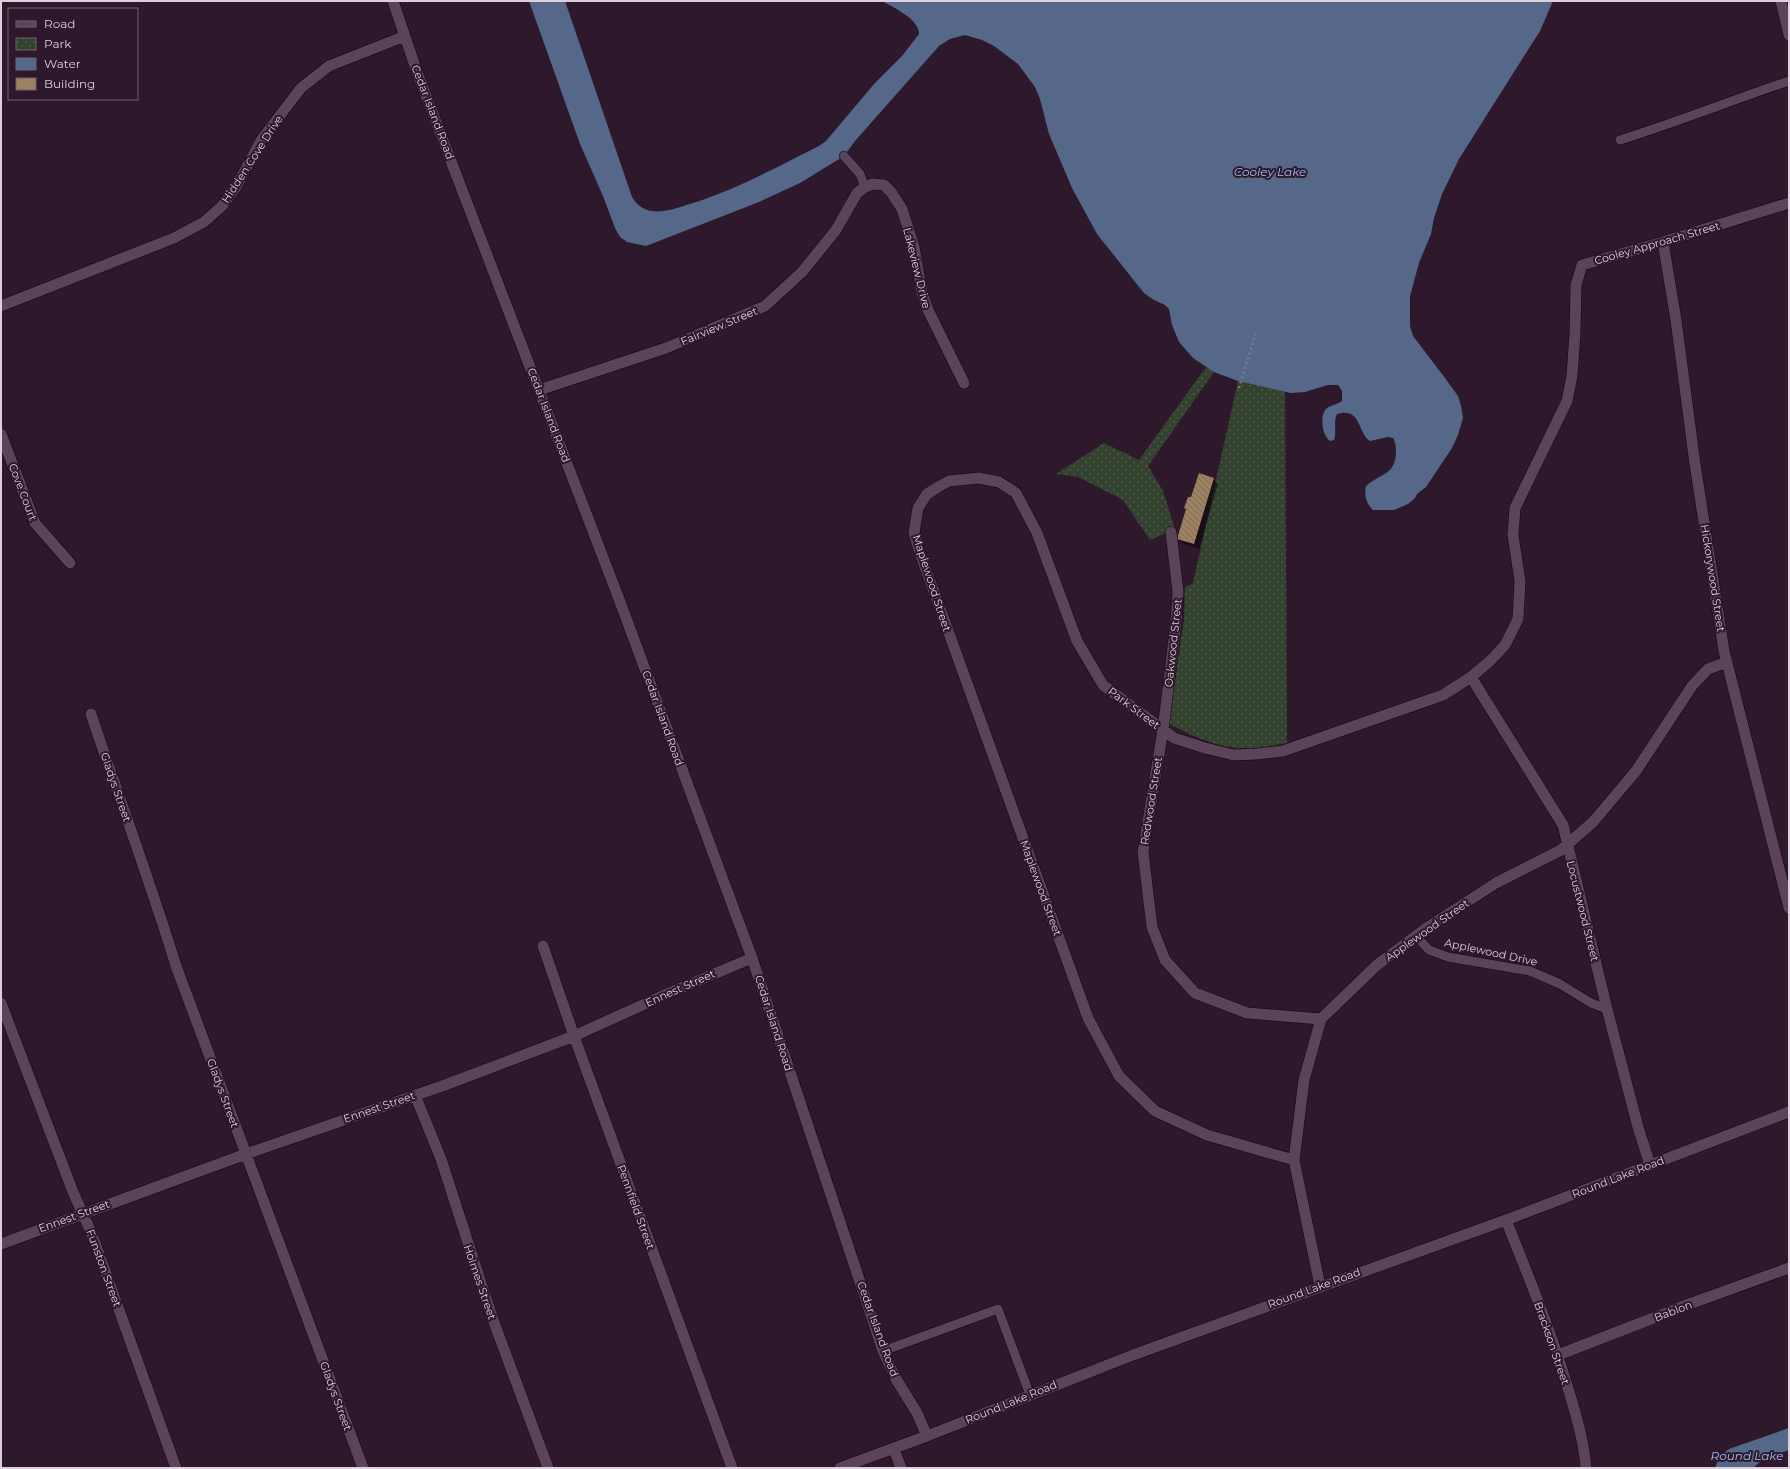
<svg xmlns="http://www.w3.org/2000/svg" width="1790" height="1469" font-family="Montserrat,sans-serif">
  <defs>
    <pattern id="park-dots" width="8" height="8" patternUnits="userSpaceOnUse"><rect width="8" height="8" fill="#33412f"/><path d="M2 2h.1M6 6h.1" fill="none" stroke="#505b4d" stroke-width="1.8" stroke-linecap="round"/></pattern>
    <pattern id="building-back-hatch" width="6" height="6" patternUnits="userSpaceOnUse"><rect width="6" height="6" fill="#9d8262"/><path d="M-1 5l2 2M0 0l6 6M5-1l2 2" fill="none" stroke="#7e6a57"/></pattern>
  </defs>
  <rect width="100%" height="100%" fill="#2d182c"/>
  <!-- park -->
  <path fill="url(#park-dots)" d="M1206 367 1214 372 1148 466 1163 491 1175 529 1150 540 1123 500 1078 477 1056 474 1104 443 1139 460Z
    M1238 381 1285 391 1287 743C1277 745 1266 747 1256 748 1225 751 1195 738 1168 723L1184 620 1185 587 1193 583Z"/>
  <!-- water -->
  <path fill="#566889" d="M529 1H565L632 197C637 205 642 209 651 211 665 213 680 207 693 203 739 188 777 167 819 146L826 141 874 84 902 56 919 34C920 20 893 7 882 1H1553L1540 31 1459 159 1442 194 1434 218 1431 234 1419 263 1410 296V326L1413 336 1445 378 1458 396 1461 406 1463 418 1458 435 1452 448 1426 487 1417 494 1415 498 1408 504 1394 510H1373C1366 504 1364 494 1366 486 1381 473 1395 475 1396 453 1396 447 1396 443 1393 438L1388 437 1370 441C1357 433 1362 407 1337 414 1333 422 1337 431 1334 440L1330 441C1322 435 1319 415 1327 408 1332 405 1338 404 1342 401V391L1338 385H1328L1305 392 1291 393 1238 381 1214 372 1193 358 1179 342 1172 325 1169 309 1165 305 1154 300 1144 293 1097 234 1072 188 1049 134 1040 99 1035 87 1018 64 994 46 982 40 965 35 950 39 939 46 855 141 844 156 800 183 759 202 646 246 627 242 620 237 615 228 603 196 580 144Z
    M1789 1428V1450L1761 1461 1753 1468H1715L1720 1456 1729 1449Z"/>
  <!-- shadow -->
  <path fill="#0007" d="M1213 479 1218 484 1199 549 1183 544 1178 539 1187 510 1185 508 1192 499Z"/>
  <!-- building -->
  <path fill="url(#building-back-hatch)" d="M1199 473 1214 478 1194 544 1177 539 1186 509 1184 508 1188 497H1191Z"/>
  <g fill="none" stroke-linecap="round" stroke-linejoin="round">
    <defs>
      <path id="service" d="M1620 140C1677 122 1733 100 1789 81
        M844 156 860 174 865 187
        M1416 936 1429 950 1448 957 1530 971 1560 984 1591 1003 1607 1009
        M883 1351 998 1309 1030 1395"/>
      <path id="minor" d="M393 1 418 75 619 599 752 958 883 1351 896 1379 917 1413 927 1436
        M1663 242 1676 320 1695 464 1724 651 1789 908
        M1 306 174 238 204 222 222 206 236 187 262 139 301 88 329 66 405 36
        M539 390 666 348 765 306 802 272 836 230 857 193 865 187 873 184 884 185 891 192 902 209 914 247 922 293 928 310 964 383
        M1 434 35 523 70 563
        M1171 532 1178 592 1176 623 1163 730 1143 852 1152 927 1165 960 1195 993 1247 1013 1321 1019
        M1471 677 1563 825 1607 1009 1638 1127 1650 1165
        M91 714C119 798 150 881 176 966L363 1468
        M543 946 574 1036 732 1468
        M1 1003 73 1192 91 1232 176 1468
        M415 1095 441 1159 492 1317 548 1468
        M1294 1160 1207 1135 1155 1111 1119 1076 1088 1018 920 553 914 533 918 508 927 494 938 487 949 481 979 478 999 482 1016 493 1037 533 1077 641 1103 685 1174 738 1205 748 1234 755 1257 754 1283 751 1443 695 1471 677 1490 661 1505 645 1518 619 1520 581 1513 535 1515 508 1567 401 1572 376 1575 333 1576 285 1582 265 1663 242 1789 203
        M1506 1220C1528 1275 1550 1329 1567 1385 1575 1412 1584 1440 1586 1468
        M1 1244 246 1154 445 1085 574 1036 669 993 752 958
        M1320 1286 1294 1160 1304 1080 1321 1019 1377 965 1428 927 1496 883 1561 850 1593 822 1636 771 1692 686 1708 669 1727 662
        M1558 1355 1692 1303 1789 1268
        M894 1449 901 1468"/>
      <path id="tertiary" d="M1781 1 1789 35
        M840 1468 927 1436 1133 1355 1506 1220 1789 1112"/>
    </defs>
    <!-- service casing -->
    <use href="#service" stroke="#140314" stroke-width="10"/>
    <!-- minor casing -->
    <use href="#minor" stroke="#140314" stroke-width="12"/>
    <!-- tertiary casing -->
    <use href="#tertiary" stroke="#140314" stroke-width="12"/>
    <!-- path -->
    <path stroke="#877585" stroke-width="2.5" stroke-dasharray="2 3" stroke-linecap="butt" d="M1239 388 1256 332"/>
    <!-- service -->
    <use href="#service" stroke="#5b4359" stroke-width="9"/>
    <!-- minor -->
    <use href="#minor" stroke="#5b4359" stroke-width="11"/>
    <!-- tertiary -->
    <use href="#tertiary" stroke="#5b4359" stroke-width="11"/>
  </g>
  <g text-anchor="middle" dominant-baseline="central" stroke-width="4" stroke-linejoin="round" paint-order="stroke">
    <!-- street labels -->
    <g font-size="11" fill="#decfdc" stroke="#2d182c">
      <text transform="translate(433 112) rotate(69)">Cedar Island Road</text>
      <text transform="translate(252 159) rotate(-57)">Hidden Cove Drive</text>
      <text transform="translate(1657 243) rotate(-16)">Cooley Approach Street</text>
      <text transform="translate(917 268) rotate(76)">Lakeview Drive</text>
      <text transform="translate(719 326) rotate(-23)">Fairview Street</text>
      <text transform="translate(549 415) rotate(69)">Cedar Island Road</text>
      <text transform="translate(23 492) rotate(69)">Cove Court</text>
      <text transform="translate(1713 578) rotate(81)">Hickorywood Street</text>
      <text transform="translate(932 583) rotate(72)">Maplewood Street</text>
      <text transform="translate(1173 643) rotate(-84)">Oakwood Street</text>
      <text transform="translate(1134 708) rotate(37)">Park Street</text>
      <text transform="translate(663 718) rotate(70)">Cedar Island Road</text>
      <text transform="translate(116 787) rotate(71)">Gladys Street</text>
      <text transform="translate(1151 801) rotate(-81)">Redwood Street</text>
      <text transform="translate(1041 888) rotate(70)">Maplewood Street</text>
      <text transform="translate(1583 911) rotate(76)">Locustwood Street</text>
      <text transform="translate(1427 930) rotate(-35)">Applewood Street</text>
      <text transform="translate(1491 952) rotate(12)">Applewood Drive</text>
      <text transform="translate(680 988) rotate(-24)">Ennest Street</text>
      <text transform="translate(774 1023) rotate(72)">Cedar Island Road</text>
      <text transform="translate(223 1093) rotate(70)">Gladys Street</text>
      <text transform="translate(379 1107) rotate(-19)">Ennest Street</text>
      <text transform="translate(1618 1177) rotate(-21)">Round Lake Road</text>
      <text transform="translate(636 1207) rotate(70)">Pennfield Street</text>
      <text transform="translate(74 1216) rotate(-20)">Ennest Street</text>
      <text transform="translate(104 1268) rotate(70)">Funston Street</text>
      <text transform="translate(480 1282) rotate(71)">Holmes Street</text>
      <text transform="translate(1314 1288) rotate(-20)">Round Lake Road</text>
      <text transform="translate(1673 1311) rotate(-21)">Bablon</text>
      <text transform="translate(878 1329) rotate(70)">Cedar Island Road</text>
      <text transform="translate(1552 1343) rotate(71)">Brackson Street</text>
      <text transform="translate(336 1396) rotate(70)">Gladys Street</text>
      <text transform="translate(1011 1402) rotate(-22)">Round Lake Road</text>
    </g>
    <!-- water labels -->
    <g font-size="12" font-style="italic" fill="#9fbff6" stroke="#2d182c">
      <text x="1270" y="171">Cooley Lake</text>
      <text x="1747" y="1455">Round Lake</text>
    </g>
  </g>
  <!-- border -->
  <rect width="1790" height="1469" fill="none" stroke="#decfdc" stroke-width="4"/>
  <!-- legend -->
  <rect x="8" y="8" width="130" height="92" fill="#2d182c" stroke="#746172"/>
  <rect x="16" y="21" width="20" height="6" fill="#5b4359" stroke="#746172"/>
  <text x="44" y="28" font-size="12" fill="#decfdc">Road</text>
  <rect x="16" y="38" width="20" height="12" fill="url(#park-dots)" stroke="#746172"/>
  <text x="44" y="48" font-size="12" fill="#decfdc">Park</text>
  <rect x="16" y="58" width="20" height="12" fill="#566889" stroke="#746172"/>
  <text x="44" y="68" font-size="12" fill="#decfdc">Water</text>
  <rect x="16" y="78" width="20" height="12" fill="#9d8262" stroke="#746172"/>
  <text x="44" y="88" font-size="12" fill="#decfdc">Building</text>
</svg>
